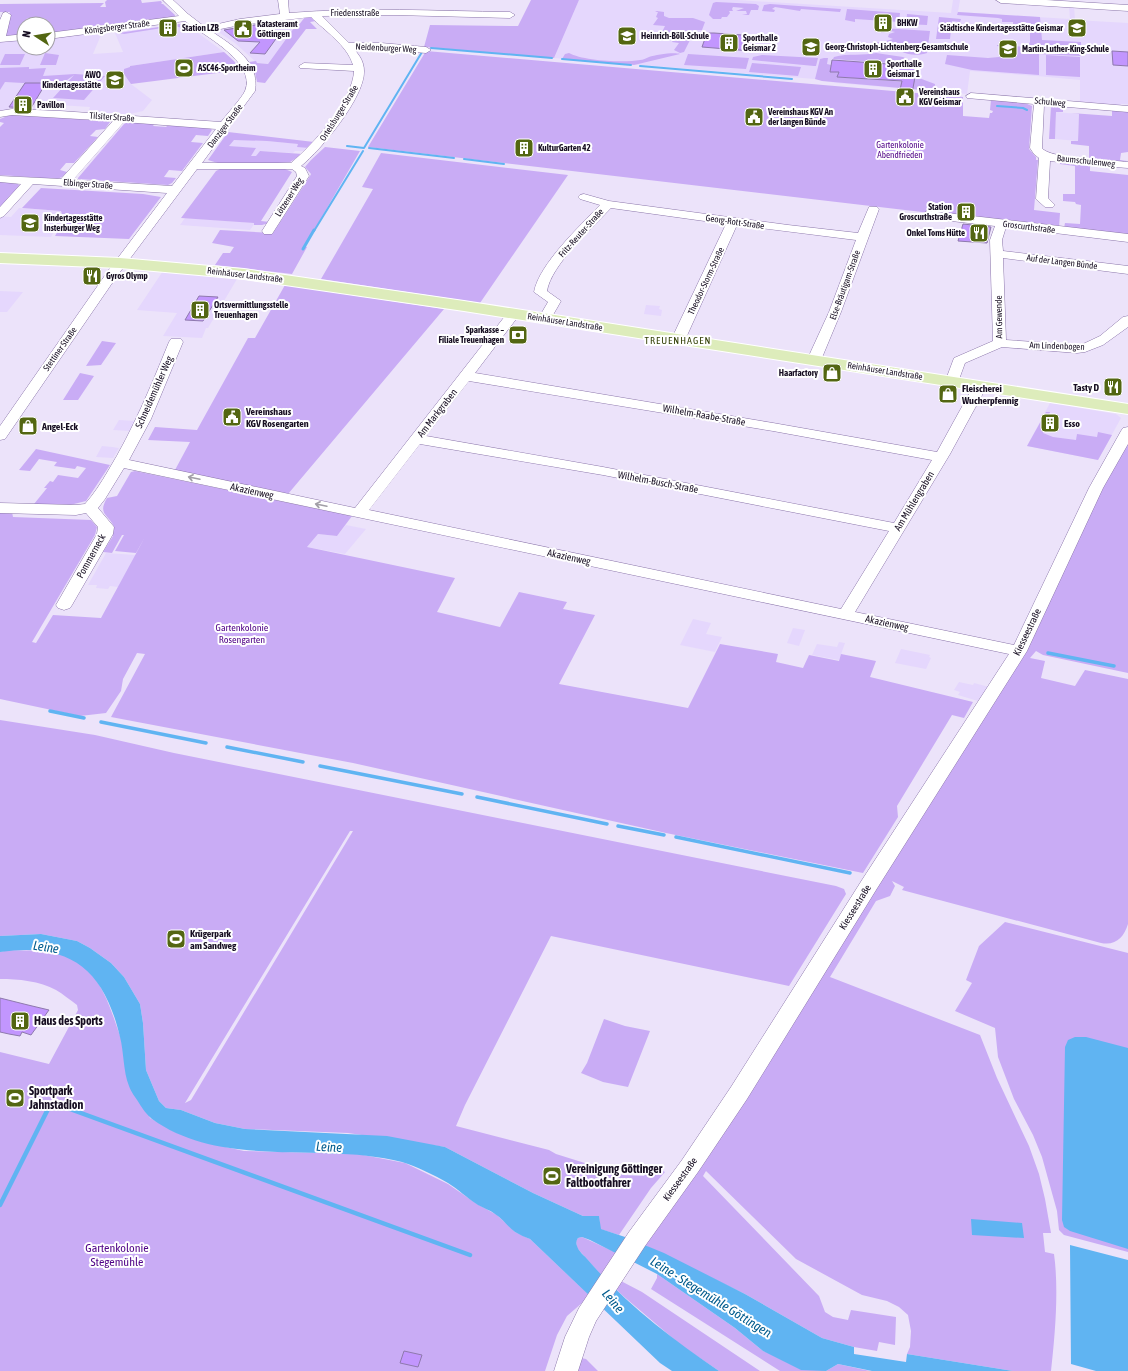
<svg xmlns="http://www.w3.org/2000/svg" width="1128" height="1371" font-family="'Asap Condensed',sans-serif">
  <rect width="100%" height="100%" fill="#ece3fa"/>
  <!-- built -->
  <path fill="#e5d7fd" d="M579 0H737L951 13 953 0H960L958 12 1070 19 1069 6H1074L1075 20 1128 23V104H1121L1120 106 1080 102V80L1037 76 970 71 967 94 836 83 815 79 554 58Z
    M278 18 280 25 290 26 289 28H294L268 64 257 63 235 43 214 29 241 24Z
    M179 24 187 25 224 52 130 66 131 84 152 100 143 111 125 115H116L93 113 89 110 90 107 59 105 53 112 0 110V41L24 40V48H48V38L96 33 101 35 93 54 123 52 115 33Z
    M1056 112 1079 114 1078 141 1055 139Z
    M234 139 267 141 299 144 310 148 306 151H295L293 153 260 151 256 157 250 156 256 149 229 146Z
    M19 208 61 211 63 217 51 237 0 235V216L11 217Z
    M185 218 255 223 250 230 180 225Z
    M163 271 237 279 208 328H206L202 338 163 336 177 313 137 310Z
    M0 291 23 292 7 312H0Z
    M646 305 660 306 659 309 662 310 661 316 644 314Z
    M1050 403 1116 414 1121 418 1098 460 1027 446Z
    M119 420 135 421 129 431 113 430Z
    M102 446 112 447 119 448 113 458 96 457Z
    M346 525 366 529 345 554 307 547 318 534 337 536Z
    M106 553 136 555 118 587 110 586 108 589 96 588 97 585H88Z
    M693 619 711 623 706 634 722 637 715 652 680 645Z
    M793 628 805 630 799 646 787 643Z
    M839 642 845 643 839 660 812 655 817 644 837 647Z
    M901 649 930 655 929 657 931 658 926 669 895 663Z
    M959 682 973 685 974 683 989 687 978 701 958 695 960 692 954 690Z"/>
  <!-- green -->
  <path fill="#c9acf5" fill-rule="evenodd" d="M107 0H141L142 3 161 1 162 3 161 4H163L175 15V17L48 34V24H24V36H4L10 12H0V4L104 3 100 7H106L105 2Z
    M531 0H579L554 58 424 47 430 25 518 26Z
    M716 2 756 4 759 6 758 10H751L749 15H742L747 14 746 11H736L744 8 733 7 732 9 733 11H729L730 13 727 17H722L721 19H713L709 15 713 3Z
    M770 4 841 9 840 12 801 9 800 11 775 7 772 9 775 10 774 12 762 11 764 5Z
    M847 9 900 13 899 22 855 19V22L845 20Z
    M657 11 664 12V16L669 18H693L705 22 702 30H691L688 38 690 40 684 52 680 53 674 50 679 43 672 42 673 40H677L679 38 674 37 675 35 661 34 665 26 653 25 658 18 656 17 658 12H655Z
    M958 12 1040 17 1042 40 1081 42V56L1039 54V75L972 70 945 64 947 55 988 58 999 57 1000 49 1004 47 997 46V45L1027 47 1030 42V23L1023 22V25H1013V22H1002V19L998 18 957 15Z
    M907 14 928 16 927 25 906 24Z
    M305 17H311L316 21 310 22 317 29H306L265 83 257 82 255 72 249 62 256 61 257 63 268 64 294 28 298 26Z
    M939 17 961 19 960 22 952 21 950 39H936Z
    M179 24 187 25 195 31H190L186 29 175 26 124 34 119 33Z
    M882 28 930 31 927 53C919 56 907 55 900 51V48L906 47 904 46C894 48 882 49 872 45V42C878 41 883 44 888 43L886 41 893 39 888 37 889 34 895 32C889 30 887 33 881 33V29Z
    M426 51 963 97V116L989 118 990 113H992L993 111 990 110 991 100 1025 103 1032 106 1029 149 1036 157V160H1038L1034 210 1060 213 1059 228 368 147Z
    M224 52 234 61 241 70 131 84 124 74V69L130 67V66Z
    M45 53 59 55 56 65H40Z
    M569 53C583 61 625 63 640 60 643 60 646 58 649 57 656 55 673 52 680 54L634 65 562 59 565 54Z
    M876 53 903 57 913 62V63L901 62V64L833 59 834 57C848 53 864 56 876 53Z
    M5 54H25L20 65H0Z
    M688 54 749 58 746 69 684 65Z
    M762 55 818 58 816 66H814L752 60 753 57Z
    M1046 55 1080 57V77L1046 75Z
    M824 58H828L827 64 831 65 830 71 839 72 838 77 906 82 915 81 916 76H919V78L935 84 934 91 822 81 815 79 820 59Z
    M752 63 801 67 798 76 749 72Z
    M29 67V69L46 68 43 76 75 74 105 76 84 100 53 98 74 75 60 85 5 82 0 90V68Z
    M1054 105 1063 106V112H1056L1055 139H1049L1051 106Z
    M1112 110 1128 111V152L1121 153 1120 160 1127 161 1126 163 1089 159V146L1071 144V141H1078L1079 114 1071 113 1112 116Z
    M10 115 109 121 110 122 105 129 96 130 90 136 98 137 74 163H66L60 170 67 172 62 177 57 179 0 175V127L4 123 0 122V119Z
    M128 122 155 123 153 126 166 127 169 124 210 128 212 130 208 136 196 135 191 142 203 143 182 171 169 170 164 177 176 178 172 183 168 185 78 179V178L124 124Z
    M228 132 314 142 310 148 297 147 298 144 267 141 234 140 229 146 256 148 251 156H256L260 151 303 154 290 162 278 163 221 164 208 160Z
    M325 147 360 151 305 246 307 247 292 274 215 265 223 253H230L234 247 212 243 220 230 273 233 310 176 311 174 305 167 311 160Z
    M381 153 568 175 480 303 321 279 373 189 362 187Z
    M1060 160 1090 164V171L1128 175V236L1064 228 1065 223 1080 224 1081 205 1076 204 1075 202 1063 201V194H1075V166L1060 164Z
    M220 169H285L292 172 261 221 270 222 269 223 262 225H254V223L181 218 216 171Z
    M0 181 15 182 20 186 0 208Z
    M41 188 143 194 161 197 129 239 55 236 65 218 63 217 61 211 22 208Z
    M285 285 444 309 288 494 175 470 190 442 148 440 155 427 197 430 248 338H255Z
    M102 341 116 343 101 365 86 366Z
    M80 373 94 376 78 400H63Z
    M1046 412H1050L1043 433 1053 437 1076 440 1077 434 1097 437 1098 432 1112 435 1098 460 1027 446Z
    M1128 441V673L1043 655 1036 651 1030 658 1045 661 1041 678 1075 686 1085 670 1128 679V924C1124 937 1116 946 1101 943L902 890 904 887 892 881 895 886 890 896 876 901 830 977 980 1035 997 1078 1029 1146 1039 1174 1045 1199 1051 1233H1043L1045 1252 1054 1254C1059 1290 1055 1335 1051 1371H1013L907 1354 910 1347 911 1331 908 1315 899 1307 887 1301 862 1295 796 1259 706 1171 703 1176 819 1296 825 1312 833 1317 848 1320 851 1310 896 1317 895 1345 879 1342 877 1351 854 1347 822 1338 745 1294 644 1245 1022 658 1101 487Z
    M36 449 110 465 86 501 70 505 34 504 47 488H44L50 481 53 482 58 475 78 478 86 468 77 466 75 469 54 466 57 462 39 459 30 471 19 470Z
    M135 471 352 516 337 536 318 534 307 547 455 578 437 612 500 627 519 592 567 602 563 609 595 615 559 684 688 708 720 644 778 654 776 662 803 668 809 655 839 661 841 654 876 661 870 677 973 702 964 718 952 715 897 806 898 817 863 873 666 833 353 763 111 717 145 654 137 653 123 679 121 691 106 713 80 716 0 699V512H12L13 517 91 520 97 527 95 535 32 642 36 643 53 615 101 618 145 537 136 553 115 551 124 535H122L112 553 103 552 113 536 112 534 114 527C109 514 97 515 107 498L117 496 131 472Z
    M0 720 95 735 174 753 836 886 844 889 846 894 789 986 551 936 465 1105 456 1126 549 1150 556 1154 623 1175 644 1176 652 1166 665 1172 651 1188 619 1235 600 1229 599 1216H583L533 1193 445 1147 348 1133 245 1129 215 1123 181 1110 166 1108 159 1101 146 1070 143 1023 140 1004 124 977 111 963 90 948 77 941 41 934 0 936ZM350 831H353L191 1100 185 1103Z
    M1005 922 1128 953V1252L1064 1235 1059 1230 1057 1211 1042 1157 1033 1135 1014 1099 998 1057 995 1028 955 1011 972 983 966 980 979 946Z
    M9 950C28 951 49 949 67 956 104 973 110 1010 123 1044 132 1068 141 1093 150 1118L175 1132 203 1142 244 1151 358 1154 405 1163 448 1184 477 1204 497 1215 515 1232 530 1239 590 1296 567 1316 557 1335 545 1371H0V1052L49 1064 78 1010 77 1005C70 1000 63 994 56 990 40 981 18 979 0 979V952Z
    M604 1019 625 1026 650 1031 628 1087 603 1082 581 1073 587 1063Z
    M582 1237 617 1253 602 1276 577 1248 576 1241 578 1238Z
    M657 1274 735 1328 763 1351 826 1371 838 1364 870 1371H780L651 1289 657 1278Z
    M619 1280 642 1292 760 1371H719L682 1346 622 1295 616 1289Z
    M581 1358 586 1359 598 1371H570Z"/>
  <!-- water -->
  <path fill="#60b4f2" d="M41 934 77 941 90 948 111 963 124 977 140 1004 143 1023 146 1070 159 1101 166 1108 181 1110 215 1123 245 1129 387 1136 445 1147 533 1193 583 1216H599L601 1229 625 1237 664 1253 745 1294 822 1338 854 1347V1354L906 1362 907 1354 1013 1371H872L838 1364 826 1371 801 1370 763 1351 735 1328 657 1274 590 1240 582 1237 578 1238C576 1241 576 1243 577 1246 578 1251 585 1256 588 1260 625 1303 672 1339 719 1371H672L660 1363 530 1239C525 1237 520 1235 515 1232 508 1227 503 1219 495 1214 490 1210 483 1208 478 1205 467 1198 458 1189 448 1183 434 1175 418 1167 402 1162 322 1141 223 1170 152 1119 147 1115 142 1108 139 1103 136 1098 131 1092 129 1086 123 1071 124 1052 120 1037 104 969 70 942 0 952V936Z
    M1075 1037H1086L1128 1048V1249L1070 1231 1064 1227 1062 1220 1065 1047 1068 1040Z
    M971 1219 1022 1223 1024 1238 972 1235Z
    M1070 1245 1128 1260V1371H1096L1071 1364Z"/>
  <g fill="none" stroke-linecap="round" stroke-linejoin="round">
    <!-- stream-far3 -->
    <path stroke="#60b4f2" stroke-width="2" d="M431 48 552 58
      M562 59 631 65
      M640 66 792 79
      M997 106 1023 108 1027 110
      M347 146 364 148 422 52
      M369 148 454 158
      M464 159 504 164
      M314 231 363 151"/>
    <!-- stream-far2 -->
    <path stroke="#60b4f2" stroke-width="3" d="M303 249 314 230"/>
    <!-- stream-far1 -->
    <path stroke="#60b4f2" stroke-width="3.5" d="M1048 653 1114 666
      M50 711 84 718
      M101 722 206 743
      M227 747 303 762
      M320 766 462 794
      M477 797 607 824
      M618 826 664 835
      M676 837 850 873"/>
    <!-- stream -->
    <path stroke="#60b4f2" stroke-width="4.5" d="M59 1105 470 1255
      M0 1205 48 1109"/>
  </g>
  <!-- building -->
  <path fill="#c296fe" stroke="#8e79ad" d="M261 24 278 36 265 54 250 53 260 42 238 41 224 30Z
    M707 33H714L756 36 751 51 702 47Z
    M1112 51 1128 52V66L1113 65Z
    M832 60 917 66 911 99H898L902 81 837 77 839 72H830Z
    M25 83H46L31 108 9 107Z
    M963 224 991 227 987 243 958 241Z
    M199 296 218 297 203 321 185 320Z
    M0 998 28 1005 49 1010 31 1035 22 1032 20 1036 9 1034 0 1032Z
    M404 1351 422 1355 418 1367 400 1363Z"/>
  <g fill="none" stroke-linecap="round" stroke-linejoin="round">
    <defs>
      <path id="minor" d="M163 0H173L188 14 205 27 240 19 280 14 278 0H288L289 13C363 7 436 11 510 12L515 15 510 18 394 15 322 16 349 43H381L426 47 431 50 426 53 381 49H354C360 56 364 62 364 71 365 97 321 150 301 166L305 168 309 176 272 234H264L262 231 297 176 296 172 292 169H197L117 276 5 439 0 440V426L108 271 167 193 33 184 4 216 0 218V207L21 184 0 182V176L61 179 113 121 12 115 0 117V111L12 109 60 111 221 122C227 114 241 99 245 91 257 62 203 35 185 21L48 39V33L179 16ZM311 17C325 31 347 45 353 65L304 63 299 66 300 68 354 71C353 100 313 145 291 163H202L255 91C260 61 233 46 211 31L240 25ZM124 122 216 129 172 186 73 180Z
        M996 0H1046L1128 5V11L1001 3Z
        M6 12 11 15 6 36 24 34V40L0 42V20L3 13Z
        M971 93 1128 106V112L1044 105 1042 148C1049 159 1112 160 1128 162V168L1075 164 1050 161 1048 198 1055 205 1053 207H1045L1036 199 1039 158 1034 154 1030 148 1034 104 967 98 966 96Z
        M584 194 609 201 788 225 858 233 869 207H877L879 209 841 312 821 360 819 363H809L807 360 829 312 856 240 737 225 685 340 683 343H673L671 340 726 224 611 208C593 227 551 265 547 291L561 301 549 322H539L538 319 548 302 534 292C539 264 580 226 600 205L580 199 578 197 580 195Z
        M929 211 1128 234V242L1006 227 1002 240 1003 251 1128 266V274L1003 258 1006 340 1077 345 1083 344 1100 336 1123 317 1128 316V327L1103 345 1085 352 1077 353 1002 347 965 363 957 385H947L945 382 954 358 993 341 990 240 995 226 925 218 923 215 925 212Z
        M514 310 519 311 520 314 475 373 773 423 937 452 975 383 980 382 985 383 987 386 950 454 855 612 1014 645 1089 488 1121 431 1123 428 1128 427V444L1103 488 1027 651 876 890 747 1099 698 1172 645 1246 596 1321 589 1337 578 1371H554L565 1337 579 1308 629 1232 682 1160 731 1087 862 880 1009 654 124 468 105 499 98 508 114 527 113 534 72 605 70 608 64 610 58 608 56 605 97 534 98 527 86 513 76 515 0 513V503L76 505 85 504C94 494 101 483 108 471 133 430 151 386 169 342L171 339H181L183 342 151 419 129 460 355 508 509 311ZM469 381 773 431 932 460 894 523 603 467 426 436ZM420 444 603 475 889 531 841 609 369 510Z"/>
      <path id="major" d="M0 253 120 258 244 269 464 301 1128 404V414L464 311 244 279 120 268 0 263Z"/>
    </defs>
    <!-- minor casing -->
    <use href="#minor" stroke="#8b76aa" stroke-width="1"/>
    <!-- major casing -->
    <use href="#major" stroke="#fff" stroke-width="2"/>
    <!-- minor -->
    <use href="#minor" fill="#fff" fill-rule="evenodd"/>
    <!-- major -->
    <use href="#major" fill="#ddecbb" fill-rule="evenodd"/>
  </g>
  <!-- one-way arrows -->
  <defs><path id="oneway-shaft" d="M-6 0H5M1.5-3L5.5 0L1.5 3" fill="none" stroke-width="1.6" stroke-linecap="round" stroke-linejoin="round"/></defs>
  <g stroke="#a29fa7">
    <use href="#oneway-shaft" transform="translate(194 478) rotate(-168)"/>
    <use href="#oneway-shaft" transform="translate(321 505) rotate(-168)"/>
  </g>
  <!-- icons -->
  <defs>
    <symbol id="building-square" viewBox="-11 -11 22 22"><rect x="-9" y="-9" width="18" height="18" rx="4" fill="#536612" stroke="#fff"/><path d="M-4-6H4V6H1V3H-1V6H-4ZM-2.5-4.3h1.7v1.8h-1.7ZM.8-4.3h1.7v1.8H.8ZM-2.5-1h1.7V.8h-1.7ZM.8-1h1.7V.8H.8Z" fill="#fff"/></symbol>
    <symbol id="school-square" viewBox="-11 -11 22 22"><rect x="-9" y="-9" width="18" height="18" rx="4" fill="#536612" stroke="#fff"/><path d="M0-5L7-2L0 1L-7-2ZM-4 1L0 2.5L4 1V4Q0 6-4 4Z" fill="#fff"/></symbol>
    <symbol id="civic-square" viewBox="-11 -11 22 22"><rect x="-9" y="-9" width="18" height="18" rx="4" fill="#536612" stroke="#fff"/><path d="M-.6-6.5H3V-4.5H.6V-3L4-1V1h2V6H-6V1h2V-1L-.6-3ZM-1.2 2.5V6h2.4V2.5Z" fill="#fff"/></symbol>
    <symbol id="stadium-square" viewBox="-11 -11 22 22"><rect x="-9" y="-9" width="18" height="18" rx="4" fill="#536612" stroke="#fff"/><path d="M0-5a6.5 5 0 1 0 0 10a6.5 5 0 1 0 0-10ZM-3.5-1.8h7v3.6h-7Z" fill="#fff"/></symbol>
    <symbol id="restaurant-square" viewBox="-11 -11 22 22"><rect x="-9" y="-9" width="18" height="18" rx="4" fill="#536612" stroke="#fff"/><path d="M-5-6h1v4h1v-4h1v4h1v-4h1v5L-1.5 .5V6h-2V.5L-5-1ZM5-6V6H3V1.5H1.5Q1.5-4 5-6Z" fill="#fff"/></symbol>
    <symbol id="bank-square" viewBox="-11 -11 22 22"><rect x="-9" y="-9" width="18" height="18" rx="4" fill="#536612" stroke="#fff"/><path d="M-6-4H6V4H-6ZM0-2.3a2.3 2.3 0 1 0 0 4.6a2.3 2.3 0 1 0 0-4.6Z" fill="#fff"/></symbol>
    <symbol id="shop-square" viewBox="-11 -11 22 22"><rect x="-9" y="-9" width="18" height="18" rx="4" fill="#536612" stroke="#fff"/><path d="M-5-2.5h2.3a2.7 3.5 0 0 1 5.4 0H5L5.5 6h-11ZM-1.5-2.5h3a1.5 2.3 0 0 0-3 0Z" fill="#fff"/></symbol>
  </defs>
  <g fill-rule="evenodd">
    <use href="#building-square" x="872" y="12" width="22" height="22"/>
    <use href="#building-square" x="157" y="17" width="22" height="22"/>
    <use href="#school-square" x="1066" y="17" width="22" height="22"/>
    <use href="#civic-square" x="232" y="18" width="22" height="22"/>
    <use href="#school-square" x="616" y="25" width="22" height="22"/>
    <use href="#building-square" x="718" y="32" width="22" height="22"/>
    <use href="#school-square" x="800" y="36" width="22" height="22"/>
    <use href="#school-square" x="997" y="38" width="22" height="22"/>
    <use href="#stadium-square" x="173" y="57" width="22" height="22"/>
    <use href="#building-square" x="862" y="58" width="22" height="22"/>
    <use href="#school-square" x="104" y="69" width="22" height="22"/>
    <use href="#civic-square" x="894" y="86" width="22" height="22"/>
    <use href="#building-square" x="12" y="94" width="22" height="22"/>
    <use href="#civic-square" x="743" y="106" width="22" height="22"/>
    <use href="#building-square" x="513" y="137" width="22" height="22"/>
    <use href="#building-square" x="955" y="201" width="22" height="22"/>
    <use href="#school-square" x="19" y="212" width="22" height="22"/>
    <use href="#restaurant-square" x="968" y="222" width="22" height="22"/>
    <use href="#restaurant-square" x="81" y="265" width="22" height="22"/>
    <use href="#building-square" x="189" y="299" width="22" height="22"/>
    <use href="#bank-square" x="507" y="324" width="22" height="22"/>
    <use href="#shop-square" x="821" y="362" width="22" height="22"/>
    <use href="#restaurant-square" x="1102" y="376" width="22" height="22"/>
    <use href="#shop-square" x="937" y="383" width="22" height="22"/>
    <use href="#civic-square" x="221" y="406" width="22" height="22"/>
    <use href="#building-square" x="1039" y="412" width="22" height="22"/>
    <use href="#shop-square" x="17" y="415" width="22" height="22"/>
    <use href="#stadium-square" x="165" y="928" width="22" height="22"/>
    <use href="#building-square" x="9" y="1010" width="22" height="22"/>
    <use href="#stadium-square" x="4" y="1087" width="22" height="22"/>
    <use href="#stadium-square" x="541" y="1165" width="22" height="22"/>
  </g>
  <g text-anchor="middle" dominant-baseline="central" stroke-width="4" stroke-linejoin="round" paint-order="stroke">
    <!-- far-street labels -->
    <g font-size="9" fill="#170e22" stroke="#fff">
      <text x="355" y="13">Friedensstraße</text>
      <text transform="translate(117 27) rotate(-7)">Königsberger Straße</text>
      <text transform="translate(386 48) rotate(3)">Neidenburger Weg</text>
      <text transform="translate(1050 102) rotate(5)">Schulweg</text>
      <text transform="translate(339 113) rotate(-58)">Ortelsburger Straße</text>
      <text transform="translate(112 117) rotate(4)">Tilsiter Straße</text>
      <text transform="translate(225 126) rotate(-53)">Danziger Straße</text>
      <text transform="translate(1086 161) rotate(6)">Baumschulenweg</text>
      <text transform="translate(88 184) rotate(4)">Elbinger Straße</text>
      <text transform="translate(289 197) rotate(-58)">Lötzener Weg</text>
      <text transform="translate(735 222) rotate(8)">Georg-Rott-Straße</text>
      <text transform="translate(1029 227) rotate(7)">Groscurthstraße</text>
      <text transform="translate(581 233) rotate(-48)">Fritz-Reuter-Straße</text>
      <text transform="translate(1062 262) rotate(7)">Auf der Langen Bünde</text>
      <text transform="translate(245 275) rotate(7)">Reinhäuser Landstraße</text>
      <text transform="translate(706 281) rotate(-65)">Theodor-Storm-Straße</text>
      <text transform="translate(845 285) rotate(-70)">Else-Bräutigam-Straße</text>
      <text transform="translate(999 317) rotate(-91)">Am Gewende</text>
      <text transform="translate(565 322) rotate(9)">Reinhäuser Landstraße</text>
      <text transform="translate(1057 346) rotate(2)">Am Lindenbogen</text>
      <text transform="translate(60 349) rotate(-55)">Stettiner Straße</text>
      <text transform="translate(885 371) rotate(9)">Reinhäuser Landstraße</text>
    </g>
    <!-- far-poi labels -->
    <g font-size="9" font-weight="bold" fill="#170e22" stroke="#fff" text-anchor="start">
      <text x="897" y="23">BHKW</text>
      <text x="257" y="24">Katasteramt<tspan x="257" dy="10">Göttingen</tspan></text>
      <text x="182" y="28">Station LZB</text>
      <text x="1063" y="28" text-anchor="end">Städtische Kindertagesstätte Geismar</text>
      <text x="641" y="36">Heinrich-Böll-Schule</text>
      <text x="743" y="38">Sporthalle<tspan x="743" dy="10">Geismar 2</tspan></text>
      <text x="825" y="47">Georg-Christoph-Lichtenberg-Gesamtschule</text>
      <text x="1022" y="49">Martin-Luther-King-Schule</text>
      <text x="887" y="64">Sporthalle<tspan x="887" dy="10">Geismar 1</tspan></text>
      <text x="198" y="68">ASC46-Sportheim</text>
      <text x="101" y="75" text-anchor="end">AWO<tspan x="101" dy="10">Kindertagesstätte</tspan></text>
      <text x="919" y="92">Vereinshaus<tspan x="919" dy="10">KGV Geismar</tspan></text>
      <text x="37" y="105">Pavillon</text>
      <text x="768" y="112">Vereinshaus KGV An<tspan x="768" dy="10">der langen Bünde</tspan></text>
      <text x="538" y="148">KulturGarten 42</text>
      <text x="952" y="207" text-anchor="end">Station<tspan x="952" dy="10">Groscurthstraße</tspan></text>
      <text x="44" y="218">Kindertagesstätte<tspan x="44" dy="10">Insterburger Weg</tspan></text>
      <text x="965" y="233" text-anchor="end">Onkel Toms Hütte</text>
      <text x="106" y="276">Gyros Olymp</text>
      <text x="214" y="305">Ortsvermittlungsstelle<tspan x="214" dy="10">Treuenhagen</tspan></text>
      <text x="504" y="330" text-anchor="end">Sparkasse –<tspan x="504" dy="10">Filiale Treuenhagen</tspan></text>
      <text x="818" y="373" text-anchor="end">Haarfactory</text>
    </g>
    <!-- far-park labels -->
    <g font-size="9" fill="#4f0286" stroke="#fff">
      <text x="900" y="145">Gartenkolonie<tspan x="900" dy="10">Abendfrieden</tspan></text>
    </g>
    <!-- far-quarter labels -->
    <g font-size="10" letter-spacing="1" fill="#323f05" stroke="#fff">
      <text x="678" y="340">TREUENHAGEN</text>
    </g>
    <!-- poi labels -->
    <g font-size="10" font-weight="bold" fill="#170e22" stroke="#fff" text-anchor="start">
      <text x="1099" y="387" text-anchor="end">Tasty D</text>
      <text x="962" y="388">Fleischerei<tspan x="962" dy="12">Wucherpfennig</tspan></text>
      <text x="246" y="411">Vereinshaus<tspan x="246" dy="12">KGV Rosengarten</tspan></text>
      <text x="1064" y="423">Esso</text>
      <text x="42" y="426">Angel-Eck</text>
      <text x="190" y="933">Krügerpark<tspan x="190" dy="12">am Sandweg</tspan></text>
    </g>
    <!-- street labels -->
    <g font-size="10" fill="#170e22" stroke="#fff">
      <text transform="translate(154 392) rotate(-66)">Schneidemühler Weg</text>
      <text transform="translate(437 413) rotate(-52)">Am Markgraben</text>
      <text transform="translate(704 415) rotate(10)">Wilhelm-Raabe-Straße</text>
      <text transform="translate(658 482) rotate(11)">Wilhelm-Busch-Straße</text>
      <text transform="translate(252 491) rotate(12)">Akazienweg</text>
      <text transform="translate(914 501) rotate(-59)">Am Mühlengraben</text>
      <text transform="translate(91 556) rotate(-61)">Pommerneck</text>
      <text transform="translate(569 557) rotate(12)">Akazienweg</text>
      <text transform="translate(887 623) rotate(12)">Akazienweg</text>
      <text transform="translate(1027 632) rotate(-64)">Kiesseestraße</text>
      <text transform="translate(855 907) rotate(-58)">Kiesseestraße</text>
      <text transform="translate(680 1179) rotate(-54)">Kiesseestraße</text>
    </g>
    <!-- park labels -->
    <g font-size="10" fill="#4f0286" stroke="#fff">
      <text x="242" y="627">Gartenkolonie<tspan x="242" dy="12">Rosengarten</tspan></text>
    </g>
    <!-- near-poi labels -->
    <g font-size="12" font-weight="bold" fill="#170e22" stroke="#fff" text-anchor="start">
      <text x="34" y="1021">Haus des Sports</text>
      <text x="29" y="1091">Sportpark<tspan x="29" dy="14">Jahnstadion</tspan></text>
      <text x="566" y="1169">Vereinigung Göttinger<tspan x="566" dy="14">Faltbootfahrer</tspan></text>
    </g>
    <!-- near-park labels -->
    <g font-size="12" fill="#4f0286" stroke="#fff">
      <text x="117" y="1248">Gartenkolonie<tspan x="117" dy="14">Stegemühle</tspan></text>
    </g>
    <!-- near-water labels -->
    <g font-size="13" font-style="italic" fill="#005b8d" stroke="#fff">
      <text transform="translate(46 947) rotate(9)">Leine</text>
      <text transform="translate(329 1147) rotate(3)">Leine</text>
      <text transform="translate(711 1297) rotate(32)">Leine - Stegemühle Göttingen</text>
      <text transform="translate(613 1301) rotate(50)">Leine</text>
    </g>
  </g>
  <!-- north arrow -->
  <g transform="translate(36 36) rotate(282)"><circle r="19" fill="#ffffff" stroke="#a29fa7"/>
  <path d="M0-3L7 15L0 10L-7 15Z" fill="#536612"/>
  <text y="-6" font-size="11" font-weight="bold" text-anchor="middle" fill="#170e22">N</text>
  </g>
</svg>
